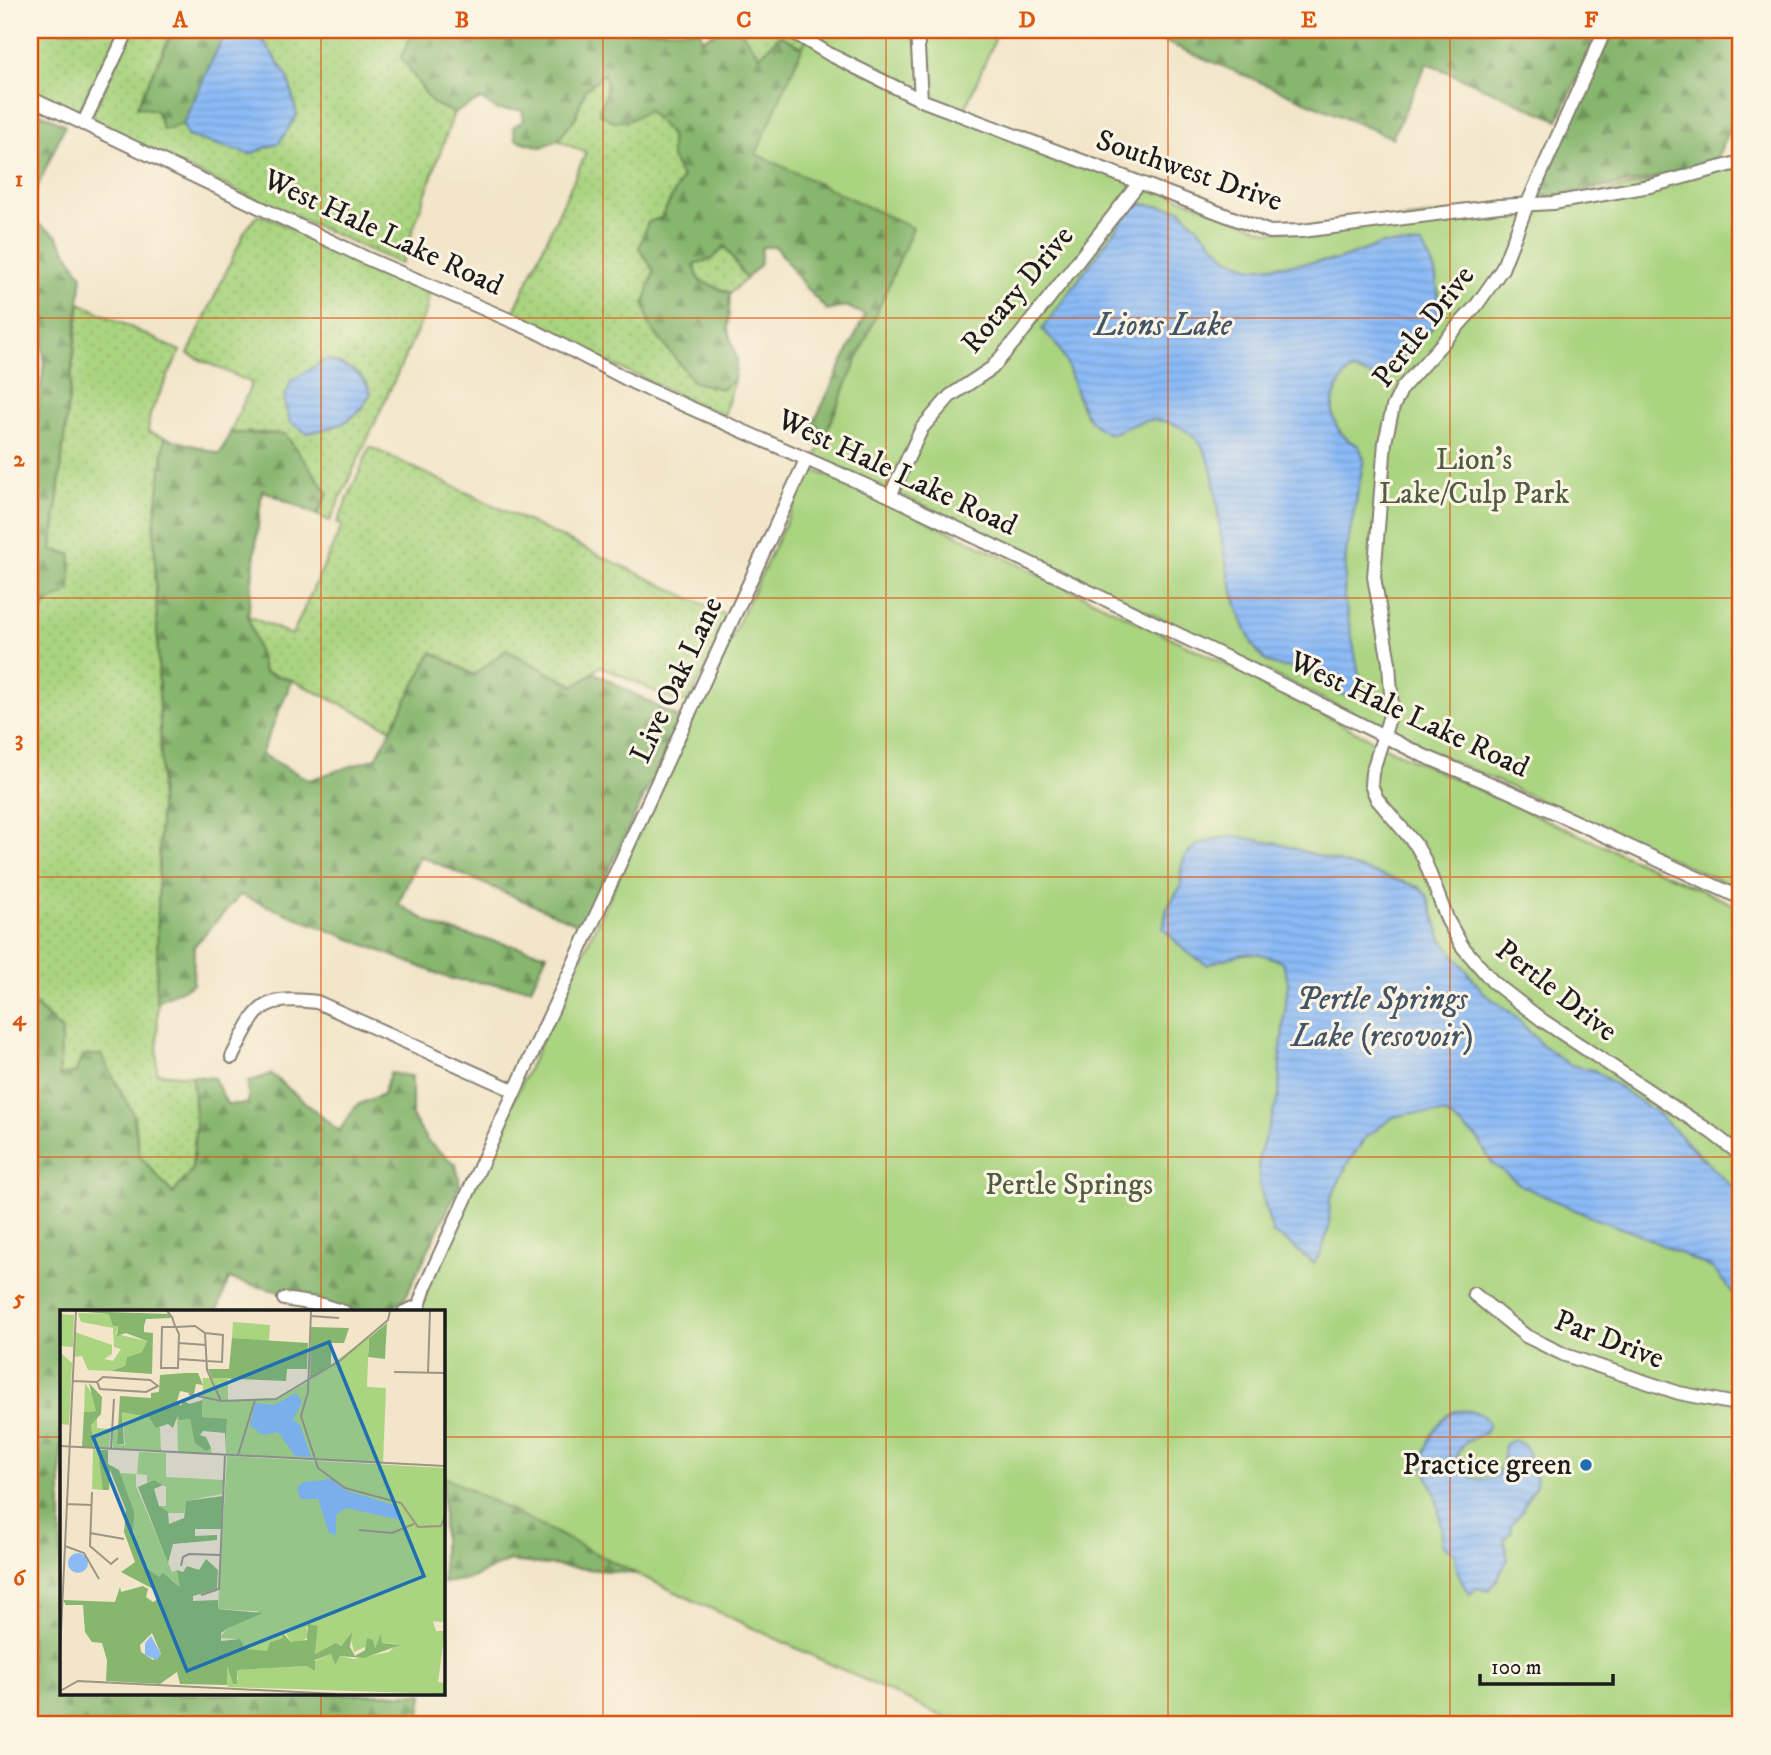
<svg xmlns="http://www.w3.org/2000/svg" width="1771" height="1755" font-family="'IM FELL DW Pica',serif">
  <defs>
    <pattern id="grass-dots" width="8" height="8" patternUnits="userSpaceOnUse" patternTransform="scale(1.75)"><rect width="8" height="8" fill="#aad480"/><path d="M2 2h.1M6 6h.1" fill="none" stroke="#92b56e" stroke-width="1.8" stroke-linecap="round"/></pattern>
    <pattern id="forest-firs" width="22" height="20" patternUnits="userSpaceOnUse" patternTransform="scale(1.75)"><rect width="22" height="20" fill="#87b66e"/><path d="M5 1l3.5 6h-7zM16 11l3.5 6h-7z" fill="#6e935a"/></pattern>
    <pattern id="water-rules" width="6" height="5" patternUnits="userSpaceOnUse" patternTransform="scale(1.75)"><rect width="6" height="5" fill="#8bbaf6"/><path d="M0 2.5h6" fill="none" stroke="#779fd2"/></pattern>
  </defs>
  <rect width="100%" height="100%" fill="#fcf5e5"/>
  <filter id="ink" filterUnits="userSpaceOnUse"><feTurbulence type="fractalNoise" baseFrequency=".0143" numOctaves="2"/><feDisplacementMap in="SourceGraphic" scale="14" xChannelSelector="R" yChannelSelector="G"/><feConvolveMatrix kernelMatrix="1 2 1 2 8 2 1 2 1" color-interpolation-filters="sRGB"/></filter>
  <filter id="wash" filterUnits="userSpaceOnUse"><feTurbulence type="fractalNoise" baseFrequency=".00686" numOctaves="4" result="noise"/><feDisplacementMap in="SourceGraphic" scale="28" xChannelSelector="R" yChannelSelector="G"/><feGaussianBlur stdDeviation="1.57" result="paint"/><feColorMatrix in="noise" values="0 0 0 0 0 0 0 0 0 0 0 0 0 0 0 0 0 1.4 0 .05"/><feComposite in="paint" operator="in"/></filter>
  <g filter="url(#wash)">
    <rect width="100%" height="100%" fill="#f2e5c9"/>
    <!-- grass -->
    <path fill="url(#grass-dots)" stroke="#63784e" stroke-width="2" fill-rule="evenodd" d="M30 30H120L78 112 70 111 30 93Z
      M132 30H173L138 106 157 111 163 130 183 124 187 136 250 154 288 77 256 30H414L401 57 432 103 454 113 401 264 120 138 97 125 93 112Z
      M740 30H810L803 48 780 35 760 57Z
      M605 73 607 88 630 119 648 110 671 135V157L682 178 661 218 648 223 639 248 654 271 644 304 721 389 734 380 724 416 511 318 586 153 558 140 575 118 585 90Z
      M257 216H265L423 290 429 295 426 311 330 521 317 515 328 493 285 434 230 433 252 383 188 354 245 231ZM342 365 359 374 367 383 363 409 343 423 331 428Z
      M725 246 746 279 730 293 698 280 694 264 712 259Z
      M80 303 180 351 150 414 148 432 165 437 154 526 161 760 157 1073 192 1076 196 1124 192 1170 173 1194 140 1156 133 1113 76 1072 59 1077 62 1031 30 1000V635L45 605Z
      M370 447 730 617 692 696 686 702 675 701 601 666 575 686 506 650 474 675 433 652 391 729 292 680 264 672 248 616 292 635 342 526 337 523Z"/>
    <!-- forest -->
    <path fill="url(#forest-firs)" stroke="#526945" stroke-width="2" d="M173 30H226L183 124 163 130 157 111 137 106Z
      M414 30H701V39L721 30H740L760 56 780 35 803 48 757 154 913 228 820 447 808 435 865 315 846 306 828 311 806 288 776 247H762L760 265 746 279 725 246 712 259 694 264 699 280 730 293 728 329 737 360 734 380 721 389 694 382 650 327 644 304 654 271 639 248 648 222 661 218 682 178 671 157V135L648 110 630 120 614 122 599 113 607 88 604 73 585 90 575 118 558 140 541 147 516 140 513 127 524 120 522 110H497L481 99 454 113 432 103 401 57Z
      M1137 30H1599L1558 120 1427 63 1392 138Z
      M1613 30H1741V100L1716 161 1647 180 1546 197 1540 194 1542 185Z
      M30 108 65 125 30 204Z
      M30 219 56 235 82 276 52 550 71 554 70 591 45 605 30 635V478L44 362 40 279 30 255Z
      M230 433 285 434 328 493 317 515 262 490 248 616 264 672 292 680 261 754 309 780 376 758 432 652 474 675 506 650 574 686 595 673 681 719 582 926 420 856 398 904 440 928 547 954 531 988 451 979 240 895 194 946 193 984 156 1002 161 760 154 526 165 437 220 454Z
      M30 1000 62 1031 59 1076 76 1072 82 1055H101L133 1113 140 1156 173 1194 192 1169 196 1124 192 1076 214 1078 227 1104H248V1082L271 1074 339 1131 357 1105 383 1094 390 1073 412 1076V1116L428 1142 456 1165 460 1184 405 1298 390 1310 359 1312 229 1279 217 1312H61V1694H423L420 1716 422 1725H30Z
      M443 1476 637 1574 509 1561 469 1579 443 1583Z"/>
    <!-- park -->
    <path fill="#aad480" stroke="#63784e" stroke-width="2" d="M810 30H999L962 116 1270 232 1553 203 1741 162V890L1410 742 1030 554 816 457 913 228 756 154Z
      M814 470 907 511 1232 667 1389 749 1741 908V1725H961L637 1574 443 1476V1312H414L808 475Z"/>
    <!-- water -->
    <path fill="url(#water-rules)" stroke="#546b89" stroke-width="2" d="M226 30H256L288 77 297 115 279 143 250 154 187 136 183 124Z
      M1135 203 1180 209 1228 258 1251 268 1337 260 1382 244 1422 245C1436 270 1437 273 1438 301 1438 306 1440 313 1439 317 1435 329 1389 373 1377 376 1369 377 1359 372 1351 370 1326 393 1325 432 1359 446L1364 459 1346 554 1344 597 1359 674 1357 691 1350 697C1328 692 1322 680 1304 671 1290 664 1274 672 1260 655 1239 629 1225 563 1220 529 1216 502 1216 474 1204 450 1196 433 1170 419 1151 420 1138 421 1122 430 1110 434 1076 420 1079 390 1065 360 1060 348 1052 338 1042 329Z
      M327 359C346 366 364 373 371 393 356 423 338 427 307 433L290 422 284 400 291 381Z
      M1234 836 1280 844 1419 887 1427 895 1441 938 1484 993 1514 1015 1541 1044 1570 1065 1594 1070 1656 1112 1741 1196V1314L1735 1295 1712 1268 1638 1234 1593 1218 1522 1186 1492 1163 1478 1139 1446 1114 1411 1113 1394 1117 1366 1137 1348 1163 1330 1200 1329 1228 1321 1253 1314 1263C1298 1253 1291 1241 1273 1234L1259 1184V1155L1279 1095 1280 1056 1288 982 1283 963C1253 947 1238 954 1207 965L1185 951 1163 928 1167 908 1181 886C1177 846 1200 841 1234 836Z
      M1455 1411C1468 1410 1484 1410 1489 1425L1485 1433C1471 1440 1459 1442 1457 1460 1463 1478 1479 1483 1496 1476L1503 1462 1505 1444 1514 1440 1525 1446C1528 1454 1538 1478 1536 1485 1532 1494 1524 1499 1524 1510L1511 1524V1532L1504 1540 1508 1559 1497 1580 1488 1591 1477 1588 1470 1594C1461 1584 1455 1567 1455 1554L1442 1544C1443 1533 1438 1501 1434 1490 1431 1484 1427 1477 1425 1470 1419 1450 1438 1418 1455 1411Z"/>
  </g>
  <g filter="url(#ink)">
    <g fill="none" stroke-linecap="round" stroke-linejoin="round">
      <defs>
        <path id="minor" d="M790 30 829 54 921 100 1270 232 1302 231 1499 206 1553 203 1650 186 1741 162
          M917 30 921 100
          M1605 30 1527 205 1502 269 1476 306 1402 388 1393 407 1385 442 1374 577 1389 663 1392 709 1372 773 1371 785 1377 799 1416 845 1424 859 1448 921 1462 946 1493 982 1542 1020 1711 1132 1741 1155
          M30 98 366 258 535 331 634 383 890 496 1242 665 1424 756 1508 791 1741 898
          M83 124 128 30
          M890 496 922 428 950 396 992 368 1020 335 1139 183
          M232 1057C257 1008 258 995 317 1002L515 1091
          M1474 1294 1526 1336 1565 1355 1679 1393 1741 1405
          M284 1299 322 1305 344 1312
          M404 1312 419 1306 425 1287C551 1011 679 736 806 460"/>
      </defs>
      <!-- minor casing -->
      <use href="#minor" stroke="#878072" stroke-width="16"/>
      <!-- minor -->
      <use href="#minor" stroke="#fff" stroke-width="12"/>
    </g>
  </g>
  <!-- grid -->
  <path fill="none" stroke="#de560d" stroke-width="2" stroke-opacity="0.55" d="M321 30V1312M603 30V1725M886 30V1725M1168 30V1725M1450 30V1725M30 318H1741M30 598H1741M30 877H1741M30 1157H1741M30 1437H61M443 1437H1741M321 1694V1725"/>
  <!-- markers -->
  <circle fill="#1f6fb2" stroke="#fcf5e5" stroke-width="2.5" cx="1586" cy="1465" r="7"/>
  <g text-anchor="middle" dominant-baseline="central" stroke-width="6" stroke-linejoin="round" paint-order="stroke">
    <!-- street labels -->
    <g font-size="30" fill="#1c1c1c" stroke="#fcf5e5">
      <text transform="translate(1189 171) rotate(19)">Southwest Drive</text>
      <text transform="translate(383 233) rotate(25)">West Hale Lake Road</text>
      <text transform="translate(1018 290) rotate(-50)">Rotary Drive</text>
      <text transform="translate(1424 327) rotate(-52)">Pertle Drive</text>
      <text transform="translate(897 473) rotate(25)">West Hale Lake Road</text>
      <text transform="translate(677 680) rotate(-65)">Live Oak Lane</text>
      <text transform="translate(1409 715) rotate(25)">West Hale Lake Road</text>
      <text transform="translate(1556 991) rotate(38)">Pertle Drive</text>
      <text transform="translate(1609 1340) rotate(21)">Par Drive</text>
    </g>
    <!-- park labels -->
    <g font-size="30" fill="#4e5c3f" stroke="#fcf5e5">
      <text x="1474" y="460">Lion's<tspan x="1474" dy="34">Lake/Culp Park</tspan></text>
      <text x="1069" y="1185">Pertle Springs</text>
    </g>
    <!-- poi labels -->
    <g font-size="30" fill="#1c1c1c" stroke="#fcf5e5" text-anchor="end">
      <text x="1572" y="1465">Practice green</text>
    </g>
    <!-- water labels -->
    <g font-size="32" font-style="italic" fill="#435368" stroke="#fcf5e5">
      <text x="1163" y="326">Lions Lake</text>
      <text x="1382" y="1000">Pertle Springs<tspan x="1382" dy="37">Lake (resovoir)</tspan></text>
    </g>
  </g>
  <!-- overview -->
  <g transform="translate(60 1310)">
    <rect width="385" height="385" fill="#f2e5c9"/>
    <path d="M18 3 50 4 58 16 56 24 87 31 82 42 67 47 65 56 51 61 28 60 22 46 14 47 15 22 52 35V44L44 49 53 51 61 39 54 37 53 18 21 12ZM0 4 14 5 13 37 0 36ZM173 12 210 15 209 31 172 28ZM0 42 12 53 9 115 0 114ZM25 73 36 90V101L24 102ZM62 101 90 107 100 118 101 141 53 139 52 119H58L57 134 65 135ZM117 104 130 109 135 128 151 138 152 144 118 142ZM37 106V118L51 119 49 138H34L31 115ZM33 139 38 140 44 162 43 180 32 179ZM79 142 106 143V167L164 170 162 184 126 191 124 203H104L99 196H106V177L94 170 87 173V165L77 164ZM60 163 76 164V176L112 262 117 260 120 267V277L111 269 99 268 81 252ZM344 223 376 321H385L378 372 385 373V384L168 377 164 364 167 356 173 374 178 369 176 360 247 356 255 360V351L271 344 275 354 280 346 294 349 329 342 337 334 322 333 321 323 315 338 307 328V336L294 342 295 346 290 326 278 338 276 334 255 344 258 316 246 317 249 327 240 332H231L225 322 223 328 210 332 208 341 200 342 185 339 176 329 159 328 168 318Z" fill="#aad480"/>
    <path d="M16 1 109 4 111 8 86 9 84 16V22L93 23 92 64 51 61 65 56 67 47 82 42 87 31 66 23 57 26 58 16H53L49 4ZM327 13 325 49 308 47 309 28ZM251 17 289 18 284 33H271V56L250 70ZM172 28 248 33 247 59H227L226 71 152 68 148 59H169ZM125 63H138L143 75 136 74 134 84 120 81 117 91 121 96 123 90 129 94 143 90 142 107 167 108 166 143 165 123 143 121 140 125 146 127 151 138 146 141 135 133 130 109 119 110 118 105 113 118 108 114 96 118 89 107 62 102 64 134H57L60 86 91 88V83L99 82 100 65ZM29 73 42 87 41 104 31 115 34 138 22 137 24 102 36 101ZM38 140H48V154L59 160 74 202 73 224 87 258 99 267 103 263 120 277 117 260 123 262 127 256 139 260 146 249 158 260 157 279 133 286V291L158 290V299L203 303 168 318 161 323V331L180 329 185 339 207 341 210 332 223 328 222 322 231 332 247 330 248 314 258 316 255 344 276 333 281 336 292 322 290 337 295 346 305 340 307 328 313 330 315 338 321 323 322 333 340 335 304 348 280 346 275 355 271 344 255 350V361L247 356 177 360V374H173L167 356V375L120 374 117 362 100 374 46 371 47 350 42 333 32 332 25 322 23 295H6L3 290 55 292 60 277 61 282 83 276 88 279 86 287 93 292 98 289 95 280 61 262 75 252 64 222 66 200 50 160 49 180H43ZM92 323 101 344 93 350 81 342 80 335ZM94 170 103 175 94 179 99 196 108 202 109 214 124 208 126 191 163 186 161 219H135V226L157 225V230L113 234 108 253 78 177Z" fill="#87b66e" fill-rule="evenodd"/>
    <path d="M309 26 307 77 326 78 323 153 166 144 167 109 142 107 143 68H168V90H215L251 70ZM167 146 385 158V312L158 299Z" fill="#aad480"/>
    <path d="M236 83 242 92 233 110 240 115 251 147 235 146 218 122 202 125 190 115 195 93 214 95ZM270 169 285 180 333 195 345 211 286 198 276 205V225L269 223 258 189H240L237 178 243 172ZM8 253a10 10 0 1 1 20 0a10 10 0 1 1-20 0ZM91 326 101 344 97 350 85 345V333Z" fill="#8bbaf6"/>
    <path fill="none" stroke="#9c9584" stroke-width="2" d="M107 1 112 7 115 16 116 17 117 20 119 24 118 58H101L102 17H117L135 16 145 23 163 25 162 52 118 49M251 1 248 82 241 106 258 158 285 178 341 193 358 217 381 216 385 206M251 6 279 8M145 23 147 60 161 91M119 33 146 35M334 62 385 63M368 63 370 1M12 71 37 72 43 67 90 70 98 76 86 82 40 79 37 72M129 84 161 91 216 89 281 50 328 10 330 1M0 136 385 156M51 139 54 89M178 145 195 90M32 182 30 236 51 254 58 248M6 194 31 195M299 220 332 223 354 214M30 223 64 229M5 236 24 243 39 269M121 256 123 247 129 244 160 245M141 285 159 279 165 145M0 343 16 1M0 381 18 371 276 384"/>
    <path fill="#1f6fb2" fill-opacity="0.15" stroke="#1f6fb2" stroke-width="3.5" d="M269 32 364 266 127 361 33 127Z"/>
    <rect width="385" height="385" fill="none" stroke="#1c1c1c" stroke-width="3.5"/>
  </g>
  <!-- margin -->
  <rect width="1771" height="1755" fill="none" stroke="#fcf5e5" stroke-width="77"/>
  <!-- scale -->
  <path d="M1480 1674v10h133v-10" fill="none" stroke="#1c1c1c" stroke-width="3.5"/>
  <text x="1491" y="1674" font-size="21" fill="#1c1c1c" stroke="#fcf5e5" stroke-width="5" paint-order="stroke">100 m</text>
  <rect x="38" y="38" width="1694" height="1678" fill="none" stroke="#de560d" stroke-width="2.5"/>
  <g font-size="23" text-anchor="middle" font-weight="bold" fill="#de560d">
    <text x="180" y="27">A</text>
    <text x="462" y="27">B</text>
    <text x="744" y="27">C</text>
    <text x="1027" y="27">D</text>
    <text x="1309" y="27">E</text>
    <text x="1591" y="27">F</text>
    <text x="19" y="186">1</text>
    <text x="19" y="466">2</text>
    <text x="19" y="746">3</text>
    <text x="19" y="1025">4</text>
    <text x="19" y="1305">5</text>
    <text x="19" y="1585">6</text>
  </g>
</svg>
